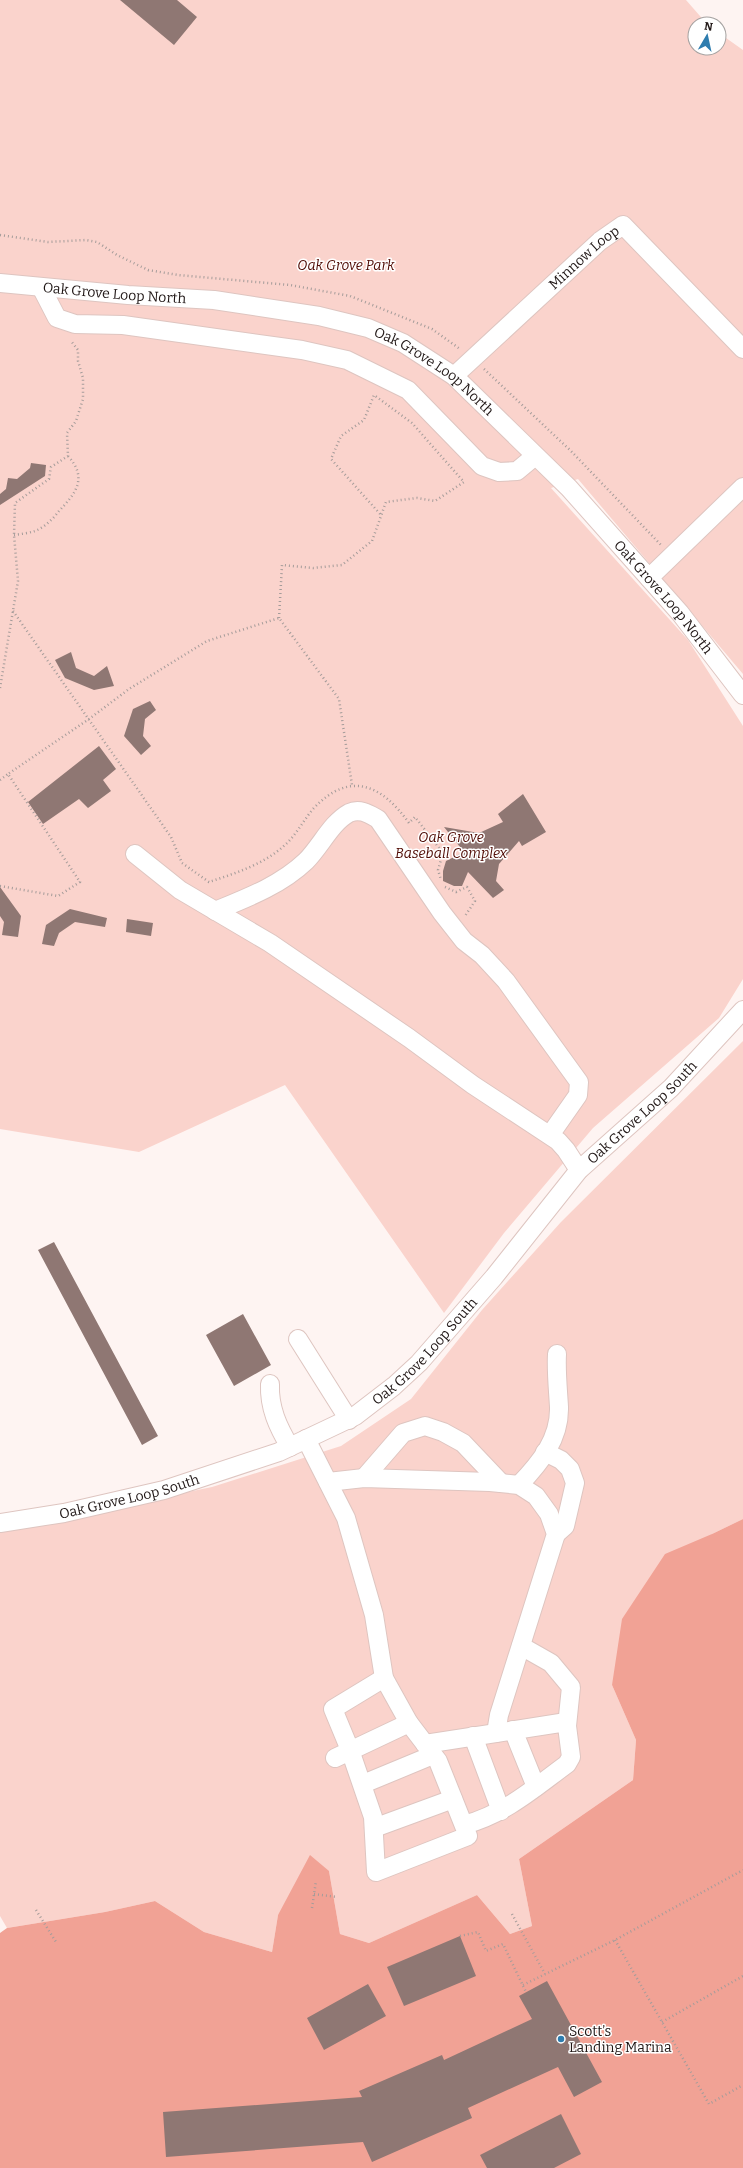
<svg xmlns="http://www.w3.org/2000/svg" width="743" height="2168" font-family="Bitter,serif">
  <rect width="100%" height="100%" fill="#fef4f2"/>
  <!-- green -->
  <path fill="#fad3cc" d="M0 0H686L707 24H695V48H719V33L743 50V674L578 479 551 488 688 640 743 726V979L719 1018 593 1128 504 1233 444 1313 285 1085 139 1152 0 1129Z
    M743 1041V1519L712 1534 612 1685 636 1740 633 1780 519 1859 532 1926 510 1934 477 1895 369 1943 340 1934 329 1871 278 1915 272 1952 204 1932 155 1901 105 1912 7 1928 0 1916V1531L212 1487 341 1446 411 1399 482 1310 561 1222Z"/>
  <!-- water -->
  <path fill="#f1a295" d="M743 1519V2168H0V1933L7 1928 105 1912 155 1901 204 1932 272 1952 278 1915 310 1855 329 1871 340 1934 369 1943 477 1895 510 1934 532 1926 519 1859 633 1780 636 1740 612 1685 622 1619 665 1554 712 1534Z"/>
  <!-- building -->
  <path fill="#8f7773" d="M120 0H177L197 17 174 45Z
    M31 463 46 465 45 476 0 505V494L6 489 8 478 17 479 30 468Z
    M71 652 76 668 94 676 107 666 114 686 94 690 65 678 55 660Z
    M150 701 156 710 145 719 143 736 151 746 141 755 124 736 133 709Z
    M99 746 116 769 103 780 111 791 88 808 79 799 43 824 28 802Z
    M523 794 546 832 522 846 519 841 499 864 496 881 504 890 493 898 468 872 462 886H454L443 881V871L446 861 464 852 444 827 479 833 503 822 498 814Z
    M0 887 21 916 18 937 2 935 4 922 0 916Z
    M70 909 107 918 105 927 75 922 59 933 54 946 42 944 46 925Z
    M127 919 153 923 151 936 126 932Z
    M54 1242 158 1436 142 1445 38 1250Z
    M243 1314 271 1365 234 1386 206 1335Z
    M460 1936 476 1976 404 2006 387 1967Z
    M547 1981 602 2082 574 2097 558 2067 468 2108 472 2118 372 2162 363 2142 166 2157 163 2112 362 2097 359 2091 442 2055 444 2060 532 2019 519 1996Z
    M368 1984 386 2016 324 2050 307 2018Z
    M561 2114 581 2154 554 2168H487L480 2155Z"/>
  <g fill="none" stroke-linecap="round" stroke-linejoin="round">
    <defs>
      <g id="minor">
        <path id="s1" d="M0 283 128 295 214 300 319 316 368 328 403 343 454 376 569 488 680 613 743 695"/>
        <path d="M41 287 57 318 75 324 123 325 302 350 347 360 408 390 482 466 499 472 517 471 535 456"/>
        <path id="s2" d="M454 376 600 241 623 225 743 349"/>
        <path d="M649 578 743 487"/>
        <path d="M135 854 180 890 270 943 409 1038 473 1085 558 1141 566 1150 579 1170"/>
        <path d="M215 911C247 898 281 885 306 861 321 846 331 823 349 813 360 808 369 814 378 819L442 913 464 941 482 955 506 981 579 1082 578 1095 550 1135"/>
        <path d="M298 1339 349 1420"/>
        <path d="M270 1384C269 1408 278 1427 290 1447"/>
        <path d="M306 1439 346 1518 374 1615 384 1678 409 1723 335 1758"/>
        <path d="M545 1452 561 1460 570 1469 575 1483 565 1526 556 1534"/>
        <path d="M364 1478 403 1433 425 1426 443 1432 463 1443 501 1483"/>
        <path d="M328 1482 364 1478 490 1482 519 1485 536 1496 549 1514 556 1534 499 1715 496 1733"/>
        <path d="M519 1485C540 1463 560 1439 559 1407 558 1389 556 1371 557 1354"/>
        <path id="s3" d="M0 1523 64 1513 164 1490 279 1452 355 1416 394 1386 419 1363 494 1277 579 1170 671 1088 743 1010"/>
        <path d="M521 1646 551 1663 571 1687 567 1726"/>
        <path d="M384 1678 333 1709 350 1750 373 1817 376 1872 468 1836 438 1761 409 1723"/>
        <path d="M513 1730 536 1787"/>
        <path d="M473 1736 501 1811"/>
        <path d="M425 1744 560 1723 567 1726 571 1757 567 1764C533 1789 505 1814 464 1825"/>
        <path d="M363 1784 433 1755"/>
        <path d="M374 1828 453 1799"/>
      </g>
    </defs>
    <!-- minor casing -->
    <use href="#minor" stroke="#dec5c0" stroke-width="20"/>
    <!-- path -->
    <path stroke="#a59c9a" stroke-width="2.5" stroke-dasharray="1 3" stroke-linecap="butt" d="M0 235 48 242 86 240 97 242 117 255 148 270 178 275 290 285 350 296 432 329 460 349
      M484 369 570 450 661 545
      M14 535C21 534 29 533 35 531 45 527 53 519 59 511 76 493 88 478 68 456
      M13 611 171 837 182 863 209 882C236 873 265 864 286 844 297 834 304 819 314 808 350 770 382 785 409 823L415 817 443 853 438 870 441 880
      M279 618 282 565 313 568 342 565 372 541 386 502 417 498 435 501 464 482 412 423 374 395 364 420 341 436 331 459 381 515
      M0 688 18 581 14 535 15 503 49 479 51 467 68 456 67 433 76 421 83 399V378L78 361V350L71 341
      M0 780 8 774
      M0 886 58 896 80 882 8 774 89 719 129 689 207 641 279 618 339 699 352 785
      M445 887 456 892 467 887 475 901 465 916
      M314 1894 337 1897
      M312 1908 316 1881
      M36 1910 56 1942
      M512 1914 545 1974
      M460 1936 478 1932 486 1951 503 1944 526 1992
      M615 1940 709 2104 743 2085
      M523 1985 615 1940 743 1870
      M662 2022 743 1976"/>
    <!-- minor -->
    <use href="#minor" stroke="#fff" stroke-width="18"/>
  </g>
  <!-- markers -->
  <circle fill="#2e7daf" stroke="#fff" stroke-width="1.5" cx="561" cy="2039" r="4"/>
  <g text-anchor="middle" dominant-baseline="central" stroke-width="3" stroke-linejoin="round" paint-order="stroke">
    <!-- street labels -->
    <g font-size="14" fill="#1f1615" stroke="#fff">
      <text stroke="none"><textPath href="#s2" startOffset="176">Minnow Loop</textPath></text>
      <text stroke="none"><textPath href="#s1" startOffset="115">Oak Grove Loop North</textPath></text>
      <text stroke="none"><textPath href="#s1" startOffset="451">Oak Grove Loop North</textPath></text>
      <text stroke="none"><textPath href="#s1" startOffset="775">Oak Grove Loop North</textPath></text>
      <text stroke="none"><textPath href="#s3" startOffset="792">Oak Grove Loop South</textPath></text>
      <text stroke="none"><textPath href="#s3" startOffset="468">Oak Grove Loop South</textPath></text>
      <text stroke="none"><textPath href="#s3" startOffset="132">Oak Grove Loop South</textPath></text>
    </g>
    <!-- park labels -->
    <g font-size="14" font-style="italic" fill="#500c05" stroke="#fff">
      <text x="346" y="265">Oak Grove Park</text>
      <text x="451" y="837">Oak Grove<tspan x="451" dy="16">Baseball Complex</tspan></text>
    </g>
    <!-- poi labels -->
    <g font-size="14" fill="#1f1615" stroke="#fff" text-anchor="start">
      <text x="569" y="2031">Scott’s<tspan x="569" dy="16">Landing Marina</tspan></text>
    </g>
  </g>
  <!-- north arrow -->
  <g transform="translate(707 36) rotate(9)"><circle r="19" fill="#ffffff" stroke="#a5a2a1"/>
  <path d="M0-3L7 15L0 10L-7 15Z" fill="#2e7daf"/>
  <text y="-6" font-size="11" font-weight="bold" text-anchor="middle" fill="#1f1615">N</text>
  </g>
</svg>
